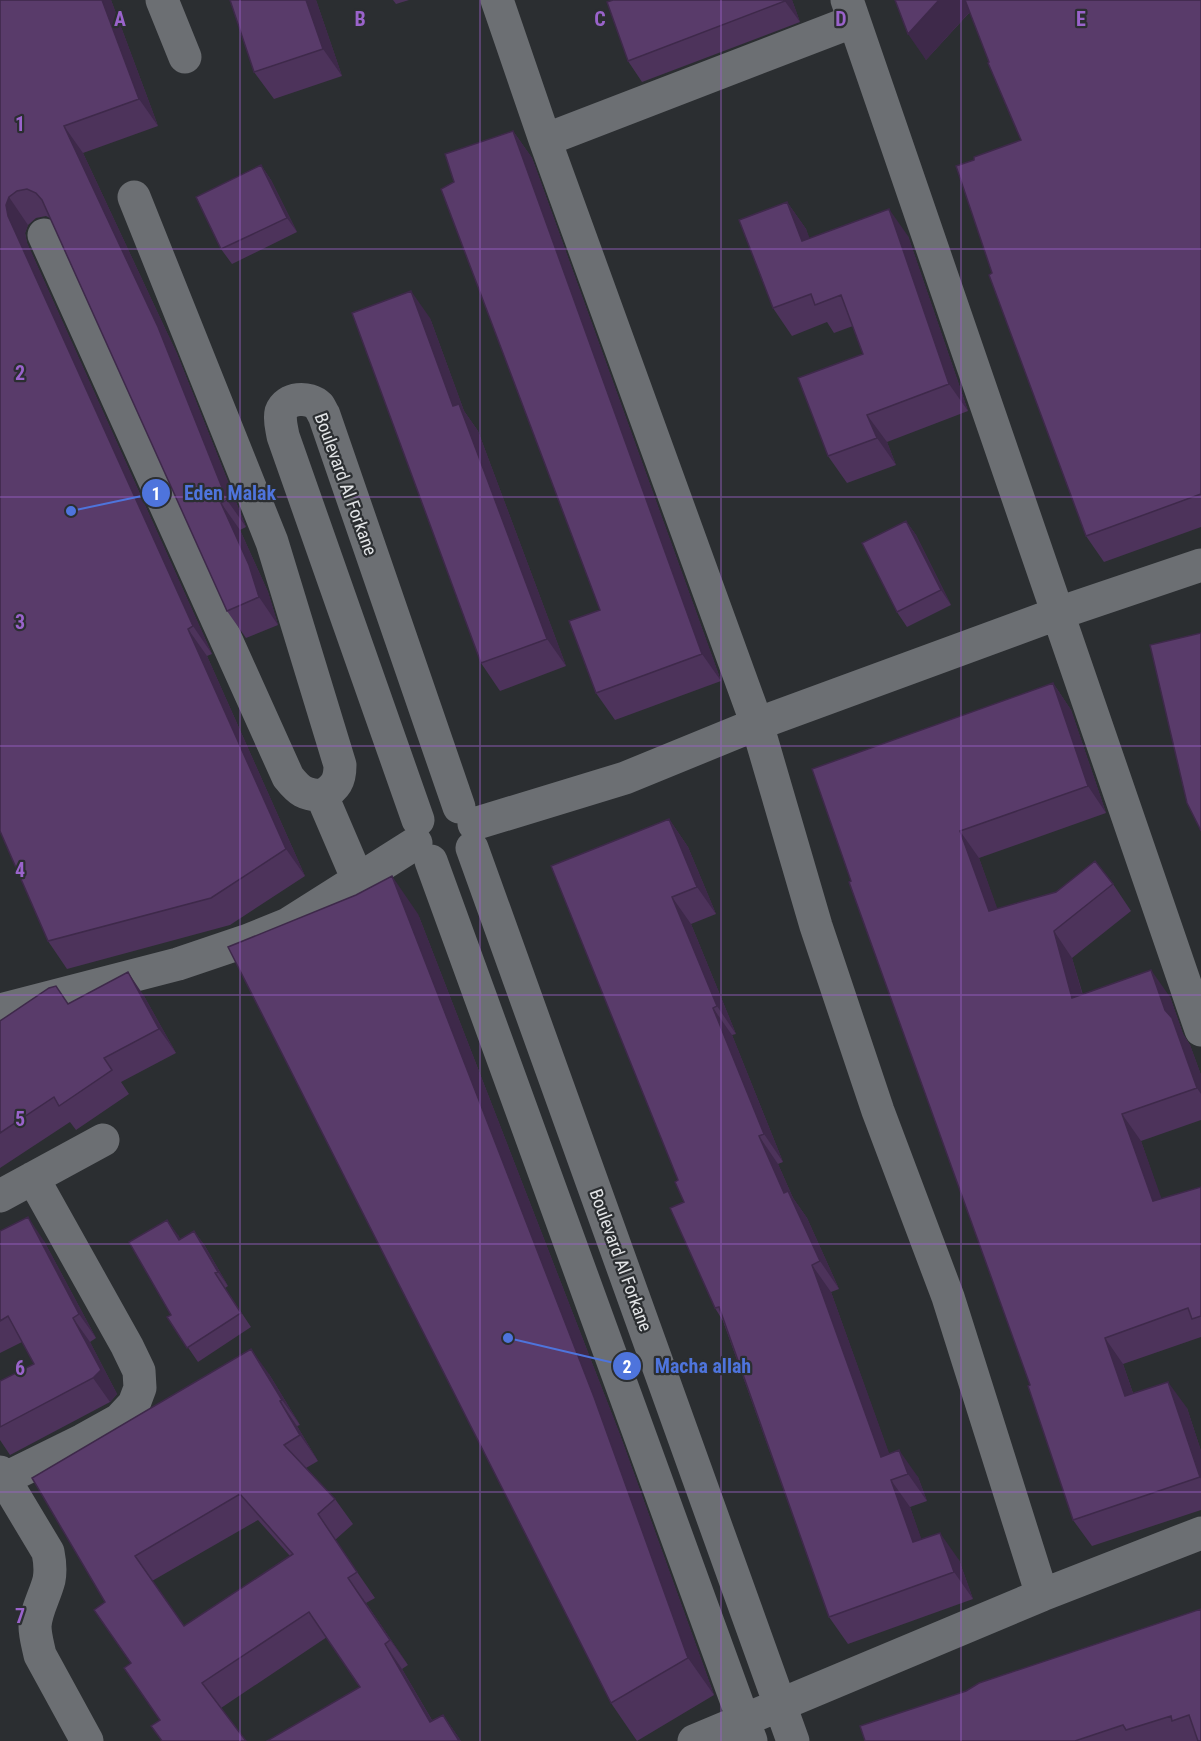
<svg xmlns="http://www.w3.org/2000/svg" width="1201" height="1741" font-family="'Roboto Condensed',sans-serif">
  <rect width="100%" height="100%" fill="#2b2e31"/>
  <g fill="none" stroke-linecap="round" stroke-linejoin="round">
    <!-- minor -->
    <path stroke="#6c6f73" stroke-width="33" d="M162 0 185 57
      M497 0 545 140 757 724 816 926 878 1111 948 1297 1042 1595
      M847 0 1201 1030
      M545 140 854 21
      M134 197 272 542 340 765C340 781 336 787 322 796
      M44 235 288 777C300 792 304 794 322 796L358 880
      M418 820 283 436C282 429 279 420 281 412 286 397 309 396 319 406 321 409 322 412 324 415L459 807
      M474 824 625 778 757 724 1059 613 1201 565
      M472 848 793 1741
      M431 861 751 1741
      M0 1010 178 964 246 941 288 924 416 843
      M0 1196 103 1140
      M0 1472 48 1552C50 1562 51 1570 49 1580 45 1596 36 1610 35 1626 35 1636 38 1645 40 1655L87 1741
      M4 1479 83 1440 119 1420 134 1404 140 1388 139 1371 127 1346 33 1178
      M694 1741 1042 1595 1201 1533"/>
  </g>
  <!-- wall -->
  <path fill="#4d335b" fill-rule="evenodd" d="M0 0H111L158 126 83 153 177 354 246 527 240 530 268 592 278 625 246 638 227 611 50 218 46 216 36 218 28 225 25 233 27 243 212 654 207 656 305 876 230 925 67 969 48 941 0 831Z
    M230 0H316L342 76 274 99 254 72Z
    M393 0H409L396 4Z
    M792 0 800 22 642 82 628 61 607 2Z
    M895 0H1201V527L1104 562 1086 536 992 273 974 160 1021 140 970 12 926 60Z
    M513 131 532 158 721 681 615 720 596 693 600 610 454 182Z
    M261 165 271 180 297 232 232 264 221 249Z
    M787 202 806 229 809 238 908 236 968 411 887 442 896 465 847 483 828 456 863 354 853 326 834 333 827 322 792 336 773 308Z
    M430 318 464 411 478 431 566 666 500 691 481 663Z
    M906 521 916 535 951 605 907 627 897 612Z
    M1053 683 1071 710 1106 813 979 858 997 909 1113 884 1131 911 1072 958 1083 995 1170 997 1183 1034 1190 1045 1201 1075V1120L1141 1141 1161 1199 1201 1187V1337L1123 1364 1133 1393 1187 1408 1201 1451V1510L1092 1546 1073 1520 1030 1385 851 881Z
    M669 819 688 847 716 914 691 924 736 1034 732 1035 783 1162 778 1164 793 1198 807 1218 839 1289 831 1292 889 1454 918 1477 927 1501 910 1507 921 1539 959 1560 973 1599 848 1644 829 1617 723 1321 715 1308 678 1180Z
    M418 914 620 1435 714 1695 637 1741 611 1703Z
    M144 996 176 1053 121 1082 129 1094 76 1130 70 1122 0 1168V1021L69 1004Z
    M0 1231 44 1241 96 1338 90 1342 117 1394 110 1402 10 1455 0 1440V1381L34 1364 22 1342 0 1353Z
    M194 1231 205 1246 228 1286 225 1288 251 1327 198 1362 167 1317 171 1315 178 1235 180 1239Z
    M269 1374 300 1425 297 1426 318 1461 306 1468 335 1499 353 1524 335 1540 375 1598 366 1603 408 1665 402 1669 432 1720 443 1715 461 1741H267L360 1687 327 1637 221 1708 246 1741H162L151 1726 160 1720 131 1663 105 1602 32 1478ZM258 1520 290 1556 184 1626 152 1581Z
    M1201 1609V1741H865L966 1691Z"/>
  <!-- shaded-wall -->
  <path fill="#3e294a" d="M102 0H111L158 126 139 99Z
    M306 0H316L342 76 323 49Z
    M784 0H792L800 22Z
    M939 0H971L975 6 926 60 908 34Z
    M64 126 83 153 177 354 246 527 227 500Z
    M513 131 532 158 721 681 702 654Z
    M261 165 271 180 297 232 287 218Z
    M9 197 28 225 25 233 27 243 212 654 193 626 8 216 6 205Z
    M787 202 806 229 821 268 802 241Z
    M889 209 908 236 968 411 949 384Z
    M411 291 430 318 464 411 478 431 566 666 547 639 453 406Z
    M867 415 887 442 896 465 877 438Z
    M221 503 240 530 268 592 278 625 259 597Z
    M906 521 916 535 951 605 941 590Z
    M188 629 207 656 305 876 286 849Z
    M1053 683 1071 710 1106 813 1088 786Z
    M669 819 688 847 716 914 697 887Z
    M960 831 979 858 1008 938 989 911Z
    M392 876 418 914 620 1435 714 1695 688 1658Z
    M672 897 691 924 736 1034 717 1006Z
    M1054 931 1072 958 1091 1025 1072 998Z
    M1151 970 1170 997 1183 1034 1190 1045 1201 1075V1094L1197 1088 1165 1010Z
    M128 972 144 996 176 1053 159 1029Z
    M713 1008 732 1035 783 1162 764 1134Z
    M1122 1114 1141 1141 1172 1228 1153 1201Z
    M759 1136 778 1164 793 1198 807 1218 839 1289 820 1261 784 1193Z
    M28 1217 44 1241 96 1338 79 1314Z
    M167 1220 178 1235 189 1255 179 1240Z
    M194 1231 205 1246 228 1286 218 1272Z
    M812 1265 831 1292 898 1478 881 1457Z
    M73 1318 90 1342 117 1394 110 1402 93 1378Z
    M1105 1338 1123 1364 1143 1423 1125 1396Z
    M251 1349 269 1374 300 1425 282 1400Z
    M1168 1382 1187 1408 1201 1451V1479Z
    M280 1401 297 1426 318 1461 300 1435Z
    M899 1450 918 1477 927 1501 908 1474Z
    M891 1480 910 1507 932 1569 913 1542Z
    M940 1533 959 1560 973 1599 954 1572Z
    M348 1578 366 1603 408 1665 390 1640Z
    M385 1644 402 1669 444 1741 430 1722Z
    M443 1715 461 1741H459Z"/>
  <!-- building -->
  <path fill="#593b6a" stroke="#3e294a" stroke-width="1.5" fill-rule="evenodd" d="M0 0H102L139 99 64 126 158 327 227 500 221 503 249 565 259 597 227 611 42 200 36 193 27 189 17 191 9 197 6 205 8 216 193 626 188 629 286 849 211 898 48 941 0 831Z
    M230 0H306L323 49 254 72Z
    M613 0H784L785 1 628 61 607 2Z
    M895 0H939L908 34Z
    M965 0H1201V494L1086 536 989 275 992 273 956 166 974 160V157L1021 140 988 63 989 62Z
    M513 131 702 654 596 693 569 621 600 610 441 189 454 182 445 154Z
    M261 165 287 218 221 249 196 197Z
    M787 202 802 241 889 209 949 384 867 415 877 438 828 456 798 378 863 354 841 295 815 305 811 294 773 308 739 220Z
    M411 291 453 406 459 404 547 639 481 663 352 313Z
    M906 521 941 590 897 612 862 543Z
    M1201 633V831L1187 803 1150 645Z
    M1053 683 1088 786 960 831 989 911 1056 892 1095 861 1113 884 1054 931 1072 998 1151 970 1165 1010 1172 1018 1197 1088 1122 1114 1153 1201 1201 1187V1316L1192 1319 1188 1308 1105 1338 1125 1396 1168 1382 1200 1477 1073 1520 1028 1386 1030 1385 849 882 851 881 812 769Z
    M669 819 697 887 672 897 717 1006 713 1008 764 1134 759 1136 784 1193 788 1191 820 1261 812 1265 881 1457 899 1450 908 1474 891 1480 913 1542 940 1533 954 1572 829 1617 719 1307 715 1308 670 1208 684 1202 675 1182 678 1180 551 866Z
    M392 876 594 1397 688 1658 611 1703 228 947 356 895Z
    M128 972 159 1029 104 1058 112 1070 59 1106 54 1097 0 1133V1021L49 988 56 986 68 1004Z
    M28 1217 79 1314 73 1318 101 1370 93 1378 0 1427V1381L34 1364 8 1316 0 1321V1231Z
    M167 1220 179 1240 194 1231 218 1272 215 1273 241 1313 187 1348 167 1317 171 1315 129 1242Z
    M251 1349 282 1400 280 1401 300 1435 284 1445 335 1499 318 1514 357 1572 348 1578 390 1640 385 1644 430 1722 443 1715 459 1741H267L360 1687 309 1612 202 1683 246 1741H162L151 1726 160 1720 124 1668 131 1663 94 1610 105 1602 32 1478ZM240 1494 293 1554 184 1626 135 1556Z
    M1201 1609V1741H1198L1189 1715 1172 1721 1171 1716 1126 1730 1123 1725 1075 1741H865L860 1726 966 1691 979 1683Z"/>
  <!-- grid -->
  <path fill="none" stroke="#9a63cb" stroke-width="1.5" stroke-opacity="0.55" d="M240 0V1741M480 0V1741M721 0V1741M961 0V1741M0 249H1201M0 497H1201M0 746H1201M0 995H1201M0 1244H1201M0 1492H1201"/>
  <g text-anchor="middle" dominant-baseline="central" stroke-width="4.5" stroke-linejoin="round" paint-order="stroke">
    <!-- street labels -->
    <g font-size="18" fill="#e2e4e6" stroke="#2b2e31">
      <text transform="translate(346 484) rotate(70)">Boulevard Al Forkane</text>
      <text transform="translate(621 1260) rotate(70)">Boulevard Al Forkane</text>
    </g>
  </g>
  <g font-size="20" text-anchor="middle" font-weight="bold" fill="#9a63cb" stroke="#2b2e31" stroke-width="4.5" stroke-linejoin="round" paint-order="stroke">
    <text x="120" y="26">A</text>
    <text x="360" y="26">B</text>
    <text x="600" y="26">C</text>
    <text x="841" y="26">D</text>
    <text x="1081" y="26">E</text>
    <text x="20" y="131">1</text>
    <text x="20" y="380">2</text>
    <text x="20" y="629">3</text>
    <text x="20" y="877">4</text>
    <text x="20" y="1126">5</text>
    <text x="20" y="1375">6</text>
    <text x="20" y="1623">7</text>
  </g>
  <!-- callouts -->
  <path fill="none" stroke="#4e74dc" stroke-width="2" d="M71 511L156 493M508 1338L627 1366"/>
  <g fill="#4e74dc" stroke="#2b2e31" stroke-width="2">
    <circle cx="71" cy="511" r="6"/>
    <circle cx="508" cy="1338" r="6"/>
    <circle cx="156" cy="493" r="15"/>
    <circle cx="627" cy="1366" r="15"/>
  </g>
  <g font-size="18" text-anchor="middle" font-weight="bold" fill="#fff">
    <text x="156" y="500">1</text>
    <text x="627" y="1373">2</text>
  </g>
  <g font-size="20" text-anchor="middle" font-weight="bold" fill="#4e74dc" stroke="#2b2e31" stroke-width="4.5" stroke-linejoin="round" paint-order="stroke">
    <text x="230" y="500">Eden Malak</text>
    <text x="703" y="1373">Macha allah</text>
  </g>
</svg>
